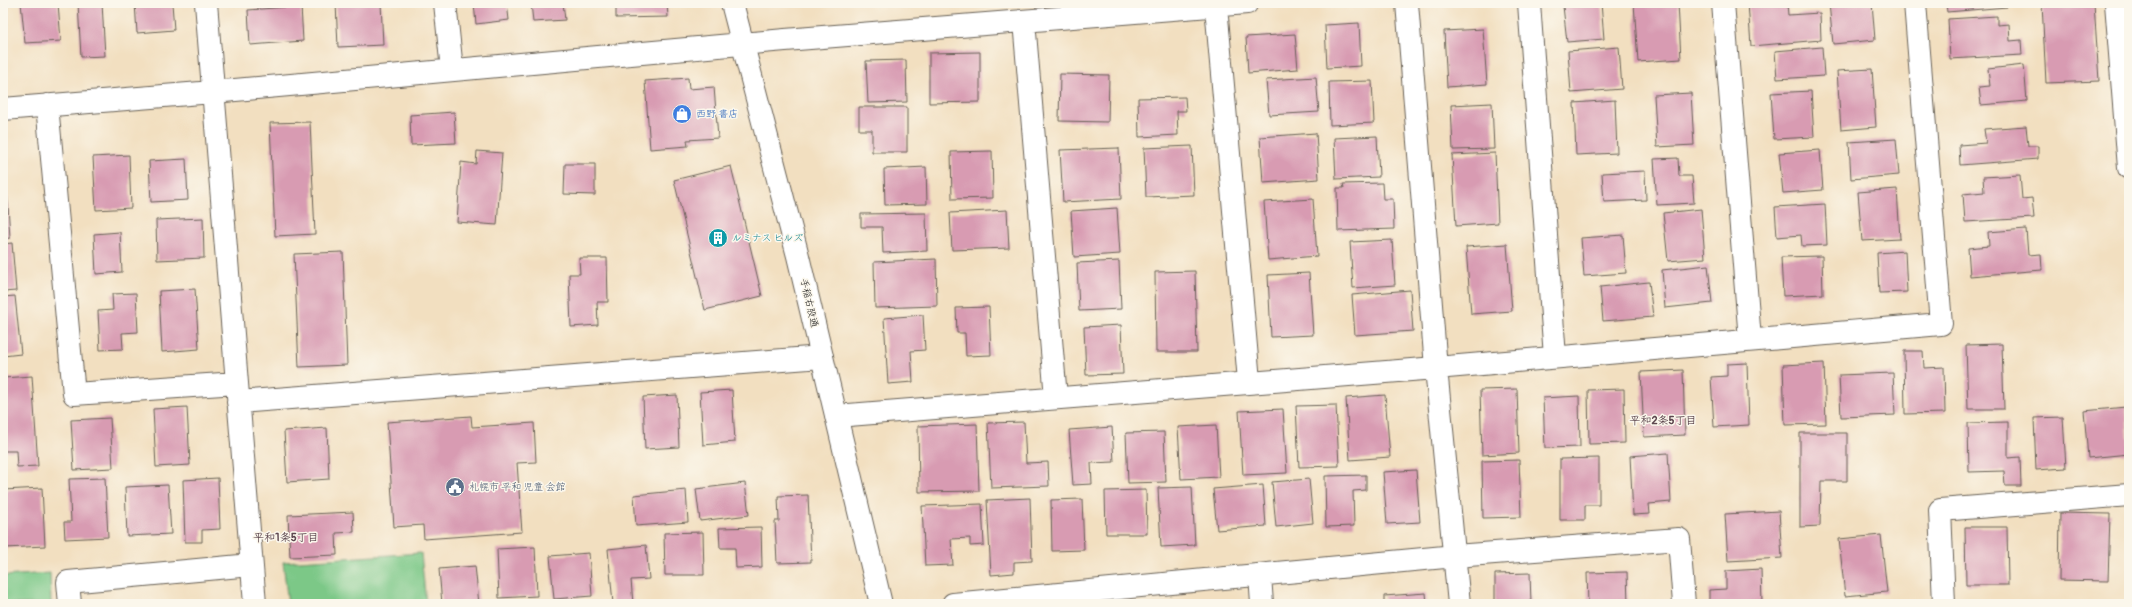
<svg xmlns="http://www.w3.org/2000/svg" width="2132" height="607" font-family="Pangolin,'Klee One',sans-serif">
  <rect width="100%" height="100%" fill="#fbf7ec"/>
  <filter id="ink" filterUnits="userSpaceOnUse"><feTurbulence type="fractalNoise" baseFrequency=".025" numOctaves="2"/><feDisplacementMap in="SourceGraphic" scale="8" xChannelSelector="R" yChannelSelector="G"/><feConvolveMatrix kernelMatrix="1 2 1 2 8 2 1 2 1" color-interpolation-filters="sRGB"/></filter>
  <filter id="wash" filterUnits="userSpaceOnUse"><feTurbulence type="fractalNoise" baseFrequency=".012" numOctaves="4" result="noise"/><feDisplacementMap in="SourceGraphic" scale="16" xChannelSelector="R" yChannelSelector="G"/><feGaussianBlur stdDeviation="0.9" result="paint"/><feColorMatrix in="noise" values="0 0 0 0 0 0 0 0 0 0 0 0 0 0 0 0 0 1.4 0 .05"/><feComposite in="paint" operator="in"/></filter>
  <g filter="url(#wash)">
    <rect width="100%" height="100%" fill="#f2dfc0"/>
    <!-- green -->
    <path fill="#7bc887" stroke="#4c7252" d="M421 553 426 604H288L283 562Z
      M50 573 51 604H3V576Z"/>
    <g id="blocks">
      <!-- building -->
      <path fill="#d89bb2" d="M21 3H58L61 41 25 43Z
        M78 3H102L105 56 81 57Z
        M135 3H172L174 30 137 33Z
        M336 3H381L383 45 338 47Z
        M474 3H507L509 20 476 24Z
        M531 3H563L565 20 533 22Z
        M616 3H667L668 17 616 18Z
        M1601 3 1604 39 1567 42 1563 6Z
        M1634 3H1678L1681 59 1638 62Z
        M1748 3H1787L1788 15 1820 13 1821 40 1751 46Z
        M1829 3H1872L1875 40 1833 44Z
        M1946 3H2006L2007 7 1947 12Z
        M2042 3H2094L2099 81 2046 83Z
        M301 6 303 41 250 45 248 10Z
        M1997 16V25L2009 24 2010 41 2021 40 2022 55 1950 59 1948 19Z
        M1359 23 1361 66 1327 68 1325 25Z
        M1483 29 1487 84 1447 87 1444 31Z
        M1295 34 1298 69 1248 73 1246 37Z
        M1619 47 1622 89 1571 93 1568 51Z
        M1822 47 1824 76 1777 79 1775 51Z
        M980 52V102L929 103V53Z
        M906 60 907 102 868 103 866 61Z
        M2024 65 2027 101 1981 105 1979 87 1990 86 1988 69Z
        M1872 69 1876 127 1841 130 1837 71Z
        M1060 74 1109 75 1108 122 1059 121Z
        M1316 77 1319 112 1269 115 1266 80Z
        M688 78 689 89 714 87 718 138 687 140 688 146 650 149 645 81Z
        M1372 81 1374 123 1330 125 1329 82Z
        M1811 91 1814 137 1774 139 1771 93Z
        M1691 93 1694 145 1657 147 1654 95Z
        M1185 97 1186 111H1177L1178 135 1139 137 1138 98Z
        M1615 100 1617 153 1576 155 1574 103Z
        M1492 103 1494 149 1453 150 1451 105Z
        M859 107H907V152H872V130H859Z
        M454 112 456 143 411 145 410 115Z
        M310 122 315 234 275 236 270 123Z
        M2026 126 2028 146H2038V159L1960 165 1959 145 1986 143 1984 129Z
        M1316 133 1319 179 1263 183 1260 137Z
        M1377 136 1379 177 1336 179 1334 138Z
        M1896 139 1899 175 1851 179 1849 142Z
        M1192 146 1194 195 1146 197 1144 148Z
        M1119 148 1121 199 1063 202 1060 150Z
        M1820 150 1823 190 1783 193 1779 153Z
        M477 151 502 153 497 225 457 222 461 162 476 164Z
        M992 151 993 198 952 199 951 152Z
        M1495 153 1498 223 1456 226 1452 155Z
        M129 155 131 208 96 210 93 157Z
        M1678 158 1679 176H1692L1694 203 1657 205 1654 159Z
        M3 159 7 183 3 184Z
        M186 159 188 200 151 202 149 161Z
        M565 164H595V195L564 194Z
        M731 166 762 296 705 310 674 180Z
        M926 167 927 204 885 205 884 169Z
        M1645 171 1646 200 1604 202 1602 173Z
        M2020 175 2022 199 2032 198 2034 218 1965 222 1963 194 1984 192 1983 177Z
        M1382 183 1383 199H1393L1394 229 1338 231 1337 188H1344L1343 184Z
        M7 188 10 238 3 239V189Z
        M1897 189 1900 239 1862 241 1858 192Z
        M1313 199 1317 256 1268 260 1264 202Z
        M1825 204 1827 245 1802 246 1801 235 1777 237 1775 207Z
        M1117 208 1120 254 1074 257 1071 211Z
        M1701 209 1705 258 1668 261 1663 213Z
        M1007 210 1009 248 952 250 950 213Z
        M926 213 927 251 883 253 882 227H861V214Z
        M203 218 204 258 157 260 156 220Z
        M2026 229 2028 255 2041 254 2042 270 1970 276 1968 248 1989 246 1988 232Z
        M120 232 122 272 96 274 94 234Z
        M1623 235 1626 273 1584 276 1581 238Z
        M1392 240 1395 285 1353 288 1350 242Z
        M12 243 16 291 3 292V244Z
        M1507 244 1512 311 1471 314 1466 247Z
        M1905 251 1907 292 1879 293 1877 253Z
        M343 252 347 365 299 367 294 254Z
        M1822 256 1823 294 1783 296 1781 257Z
        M579 258H607L608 302H597L598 325 571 327 569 274H580Z
        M936 259 937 306 875 308 874 262Z
        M1119 261 1121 309 1079 311 1077 263Z
        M1708 265 1712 303 1665 308 1662 270Z
        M1195 271 1197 352H1156L1155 272Z
        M1309 273 1313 335 1271 337 1268 275Z
        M1649 282 1653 317 1603 321 1600 287Z
        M195 289 199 349 162 352 159 291Z
        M1410 290 1413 331 1355 335 1352 295Z
        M136 293 138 332 122 333 123 349 100 350 98 311 113 310 112 294Z
        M15 296 21 354 3 356V297Z
        M989 307 991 355 966 356 965 333H957L956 308Z
        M923 315 925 350 911 351 913 382 888 384 884 318Z
        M1121 325 1123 374 1086 375 1084 327Z
        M2002 344 2004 409H1968L1966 345Z
        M1904 351H1923L1924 368 1944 367 1945 413 1905 414Z
        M1747 363 1749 425 1714 427 1711 377 1727 376V364Z
        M1824 363 1826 424 1785 425 1783 365Z
        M1683 370 1685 435 1644 437 1641 372Z
        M1893 373 1895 415 1841 417 1839 375Z
        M32 376 38 466 17 467 16 451H3V378Z
        M1517 389 1519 453 1482 455 1480 390Z
        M1624 389 1625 443 1589 444 1588 390Z
        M732 390 735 442 703 445 700 392Z
        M677 395 679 447 645 449 643 397Z
        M1385 395 1390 457 1350 460 1346 398Z
        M1579 396 1580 447 1545 448 1543 398Z
        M1336 405 1339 466 1299 467 1296 406Z
        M187 407 190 465 156 467 153 409Z
        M2126 407 2129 454 2088 458 2084 411Z
        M1283 409 1287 473 1243 475 1239 411Z
        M471 416 472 427 534 423 536 462 517 463 522 532 424 539 423 525 394 527 387 422Z
        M2063 417 2066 468 2036 470 2034 418Z
        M110 418 113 468 74 470 71 420Z
        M1024 422 1026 463 1048 462 1049 486 991 488 988 423Z
        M2008 422V458L2020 457 2021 486H2005L2004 471 1969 472 1968 423Z
        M977 424 979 491 919 492 918 426Z
        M1216 425 1219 477 1181 479 1178 427Z
        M1112 427 1114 462 1091 463 1092 484 1073 485 1069 430Z
        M327 428 329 479 287 482 284 431Z
        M1164 432 1166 482 1128 483 1126 433Z
        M1800 433H1847V481H1821L1820 526 1800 527Z
        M1668 453 1671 502 1649 504 1650 514 1633 515 1630 456Z
        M1599 458V505H1585V520H1560V459Z
        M1519 460 1521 517 1483 518 1482 461Z
        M1416 470 1420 522 1387 524 1383 472Z
        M1366 475V490L1353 491 1354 526 1326 527 1325 476Z
        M105 478 108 537 65 539 64 522H71L69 479Z
        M218 478 220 529 202 530V542H185L183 480Z
        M1309 479 1313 523 1276 527 1272 482Z
        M745 483 749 515 700 521 696 489Z
        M168 485 171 534 127 536 125 487Z
        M1263 485 1266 526 1217 530 1213 489Z
        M1192 487 1195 545 1161 547 1158 488Z
        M42 488 45 546 5 548 3 490Z
        M686 490 688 522 636 526 634 495Z
        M1146 490 1147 534H1106L1105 491Z
        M808 495 811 562 777 563 775 521H779L778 496Z
        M1030 498 1032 561 1014 562V573L991 575 987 500Z
        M1082 499 1084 550 1052 551 1051 500Z
        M982 504 984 545 970 546V538L951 539 953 565 925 566 922 506Z
        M1779 511 1782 558 1728 561 1725 514Z
        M353 512 354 532 336 533 337 555 290 557 288 515Z
        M2060 513 2110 514 2108 581 2059 580Z
        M761 527 762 567 736 568 735 548H720L719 528Z
        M1965 527H2007L2008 585H1966Z
        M703 532 704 575H665L664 533Z
        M1881 535 1887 592 1845 596 1839 539Z
        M646 545 649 579 631 580 633 604H613L608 549Z
        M535 547 537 596 499 598 497 549Z
        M589 553 592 596 554 599 550 556Z
        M475 566 479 604H442L439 569Z
        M1761 569 1762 604H1709V590L1726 589V571Z
        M1627 572 1628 604H1588L1587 573Z
        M1530 573 1531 604H1495V574Z
        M1426 593 1427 604H1384V596Z"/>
    </g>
  </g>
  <g filter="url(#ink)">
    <use href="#blocks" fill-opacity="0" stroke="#676055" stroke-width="1"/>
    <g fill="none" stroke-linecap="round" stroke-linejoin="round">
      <defs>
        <path id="minor" d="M206 3 255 604
          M445 3 452 70
          M1407 3 1436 368 1459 604
          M1529 3 1555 357
          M1723 3 1750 340
          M2116 3 2129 168
          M1216 6 1249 381
          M1024 21 1056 398
          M47 105 74 394 237 383
          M3 109 213 92 785 40 1247 3
          M238 402 822 357
          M836 416 1436 368 1941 324 1915 3
          M1260 575 1262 604
          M70 604 68 582 251 565
          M953 604 1455 556 1679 539 1684 604
          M1944 604 1940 510 2129 495"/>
        <path id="tertiary" d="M732 3 798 256 881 604"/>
      </defs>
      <!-- minor casing -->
      <use href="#minor" stroke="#676055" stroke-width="24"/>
      <!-- tertiary casing -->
      <use href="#tertiary" stroke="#676055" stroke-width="24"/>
      <!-- minor -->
      <use href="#minor" stroke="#fff" stroke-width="22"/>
      <!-- tertiary -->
      <use href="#tertiary" stroke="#fff" stroke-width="22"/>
    </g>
  </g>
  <!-- icons -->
  <defs>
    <symbol id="shop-disc" viewBox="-11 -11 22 22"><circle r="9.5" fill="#3f7fe0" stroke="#fbf7ec"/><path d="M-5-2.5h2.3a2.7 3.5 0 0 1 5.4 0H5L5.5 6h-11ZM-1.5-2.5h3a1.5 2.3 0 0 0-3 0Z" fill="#fff"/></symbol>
    <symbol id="building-disc" viewBox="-11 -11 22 22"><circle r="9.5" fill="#0f9aa8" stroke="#fbf7ec"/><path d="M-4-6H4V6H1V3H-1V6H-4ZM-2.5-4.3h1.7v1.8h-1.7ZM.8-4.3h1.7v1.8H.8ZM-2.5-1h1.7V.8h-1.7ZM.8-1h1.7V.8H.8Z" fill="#fff"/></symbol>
    <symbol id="civic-disc" viewBox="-11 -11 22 22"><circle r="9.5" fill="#5c6f8a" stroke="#fbf7ec"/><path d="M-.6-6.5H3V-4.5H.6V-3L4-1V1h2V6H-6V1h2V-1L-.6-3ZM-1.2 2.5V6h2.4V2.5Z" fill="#fff"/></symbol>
  </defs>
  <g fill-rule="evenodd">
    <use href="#shop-disc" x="671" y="103" width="22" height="22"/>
    <use href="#building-disc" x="707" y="227" width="22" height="22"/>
    <use href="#civic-disc" x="444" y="476" width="22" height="22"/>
  </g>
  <g text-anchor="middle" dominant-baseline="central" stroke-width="3" stroke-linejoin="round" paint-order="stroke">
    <!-- shop labels -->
    <g font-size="10" fill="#366cbe" stroke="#fbf7ec" text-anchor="start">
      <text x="696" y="114">西野 書店</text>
    </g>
    <!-- culture labels -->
    <g font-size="10" fill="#0d838f" stroke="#fbf7ec" text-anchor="start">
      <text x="732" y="238">ルミナス ヒルズ</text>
    </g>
    <!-- street labels -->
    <g font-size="10" fill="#1c1c1c" stroke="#fbf7ec">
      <text transform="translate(809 303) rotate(77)">手稲右股通</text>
    </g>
    <!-- service labels -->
    <g font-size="10" fill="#4e5e75" stroke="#fbf7ec" text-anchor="start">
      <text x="469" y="487">札幌市 平和 児童 会館</text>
    </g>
    <!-- neighbourhood labels -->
    <g font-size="11" font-weight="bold" fill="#5e4850" stroke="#fbf7ec">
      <text x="1663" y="420">平和2条5丁目</text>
      <text x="286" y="537">平和1条5丁目</text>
    </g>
  </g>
  <!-- margin -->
  <rect width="2132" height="607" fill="none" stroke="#fbf7ec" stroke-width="16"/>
</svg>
